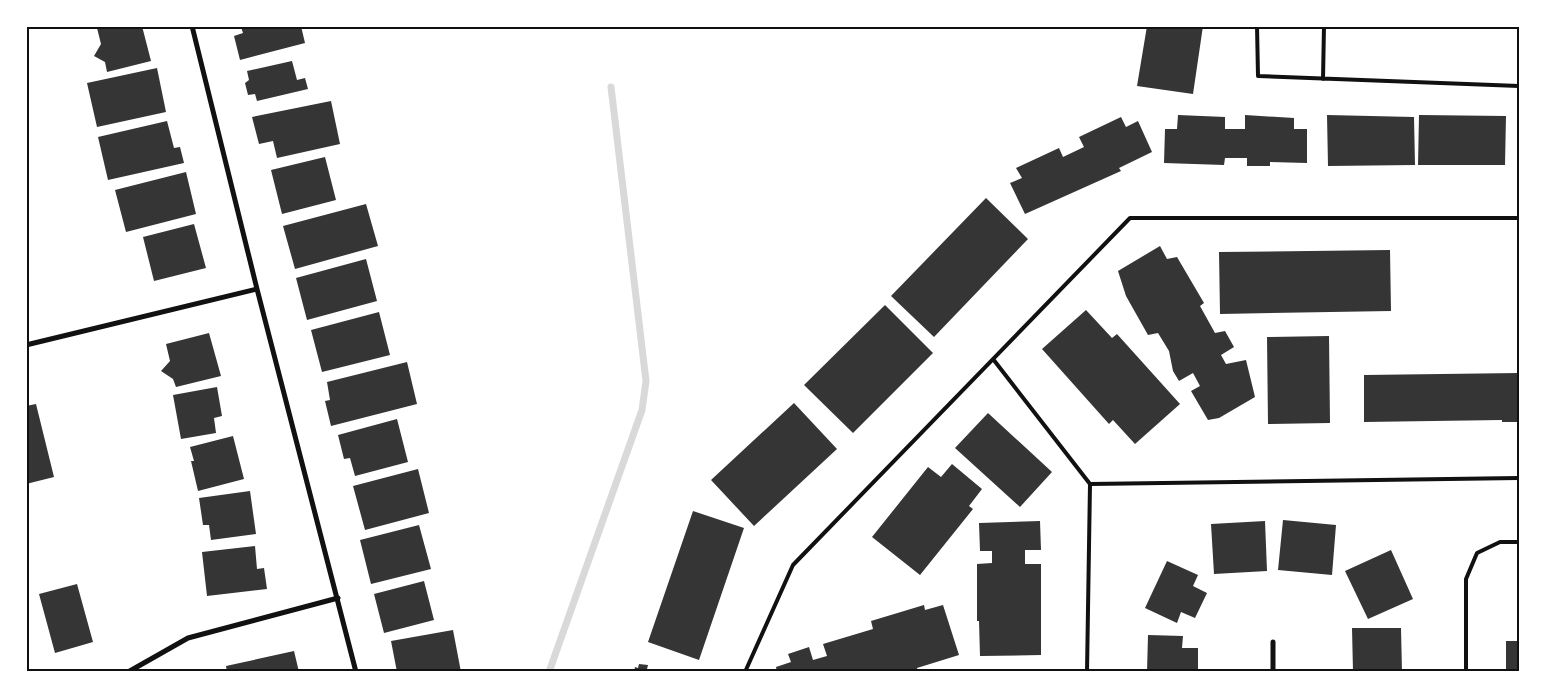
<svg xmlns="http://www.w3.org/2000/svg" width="1545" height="698" font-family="'Source Sans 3',sans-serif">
  <rect width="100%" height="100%" fill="#fff"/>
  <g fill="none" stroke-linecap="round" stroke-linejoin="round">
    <!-- stream -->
    <path stroke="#d9d9d9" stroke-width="7" d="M549 672 642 410 646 381 611 87"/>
  </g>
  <!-- building -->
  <path fill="#353535" d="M103 26H142L151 61 107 72 105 62 94 56 101 44 97 28Z
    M301 26 305 43 240 60 234 36 243 33 241 27Z
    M1147 26H1203L1193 94 1137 86Z
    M1371 26H1422V29L1371 28Z
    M292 61 297 80 305 78 308 89 257 101 255 94 248 95 245 83 249 80 247 71Z
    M157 68 166 112 97 127 87 83Z
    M331 101 340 144 277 158 273 141 259 144 252 117Z
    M1178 115 1225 117V129H1245V115L1294 118V129H1307V163L1270 162V166H1247V158H1225L1224 165 1164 163 1165 129H1177Z
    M1327 115 1414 117 1415 165 1328 166Z
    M1419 115 1506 116 1505 165H1418Z
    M1121 117 1126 127 1138 121 1152 152 1119 168 1121 171 1025 214 1010 183 1022 178 1016 168 1059 148 1063 157 1084 147 1079 137Z
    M167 121 174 148 180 147 184 163 108 180 98 137Z
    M325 157 336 200 282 214 271 170Z
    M186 172 196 214 126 232 115 190Z
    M986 198 1028 239 934 337 891 296Z
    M366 204 378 246 295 269 283 226Z
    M194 224 206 268 154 281 143 237Z
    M1160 246 1167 259 1177 257 1204 303 1200 306 1215 333 1225 331 1234 347 1221 355 1226 364 1246 360 1255 397 1219 418 1208 420 1191 391 1200 386 1193 373 1179 381 1173 371 1169 351 1158 333 1148 335 1126 296 1118 271Z
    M1390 250 1391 311 1220 314 1219 252Z
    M366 259 377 301 307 320 296 278Z
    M885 305 933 353 853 433 804 385Z
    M1086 310 1112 338 1117 334 1180 404 1135 444 1113 420 1109 424 1042 349Z
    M379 312 390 355 322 372 311 330Z
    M209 333 221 376 176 387 173 379 161 371 170 361 166 344Z
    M1329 336 1330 423 1268 424 1267 337Z
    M407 362 417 404 331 426 325 401 330 400 327 382Z
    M1519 373V422H1502V420L1364 422V375Z
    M217 387 222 416 214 418 216 433 181 439 173 395Z
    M794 403 837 449 754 526 711 480Z
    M36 404 54 477 26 484V406Z
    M988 413 1052 472 1020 507 955 448Z
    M397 419 408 462 355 476 350 458 344 459 338 435Z
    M233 436 244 479 198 491 191 461H194L190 447Z
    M952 464 982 489 969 506 973 509 920 575 872 537 928 467 941 477Z
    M418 469 429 513 365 530 353 486Z
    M250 491 256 534 211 540 209 525H203L199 498Z
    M693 511 744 528 699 660 648 642Z
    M1283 520 1336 525 1332 575 1278 570Z
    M1040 521 1041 550H1025V564H1041V655L980 656 979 621H977V564L992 563V551H980L979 523Z
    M1265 521 1267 571 1214 574 1211 524Z
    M419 525 431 569 371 584 360 540Z
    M255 546 257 569 264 568 267 589 207 596 202 552Z
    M1391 550 1413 599 1368 619 1345 571Z
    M1167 561 1198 575 1193 586 1207 593 1195 618 1181 612 1177 623 1145 608Z
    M424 581 434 620 384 633 374 594Z
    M77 584 93 642 55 653 39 594Z
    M924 605 925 610 943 605 959 655 917 668 918 672H777L776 667 791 662 788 654 809 647 813 660 827 656 823 644 873 629 871 621Z
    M1352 628H1401L1402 672H1353Z
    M453 630 461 672H397L391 641Z
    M1148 635 1183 636 1182 648H1198V672H1147Z
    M1506 641H1519V672H1506Z
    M294 651 299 672H227L226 666Z
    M639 664 648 665 647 669 663 672H634L635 667 638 668Z"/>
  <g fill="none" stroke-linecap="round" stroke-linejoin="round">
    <!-- service -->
    <path stroke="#111" stroke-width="4" d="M1257 26 1258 76 1519 86
      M1323 79 1324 26
      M993 359 1090 484
      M745 672 793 565 1130 218H1519
      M1087 672 1090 484 1519 478
      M1466 672V579L1477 553 1500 542H1519"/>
    <!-- minor -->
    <path stroke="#111" stroke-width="5" d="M192 26 257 289 356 672
      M26 345 257 289
      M128 672 188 638 338 598
      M1273 672V642"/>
  </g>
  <!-- border -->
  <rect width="1545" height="698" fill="none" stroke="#ffffff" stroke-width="55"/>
  <rect x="28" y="28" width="1490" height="642" fill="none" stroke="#111" stroke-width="2"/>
</svg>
